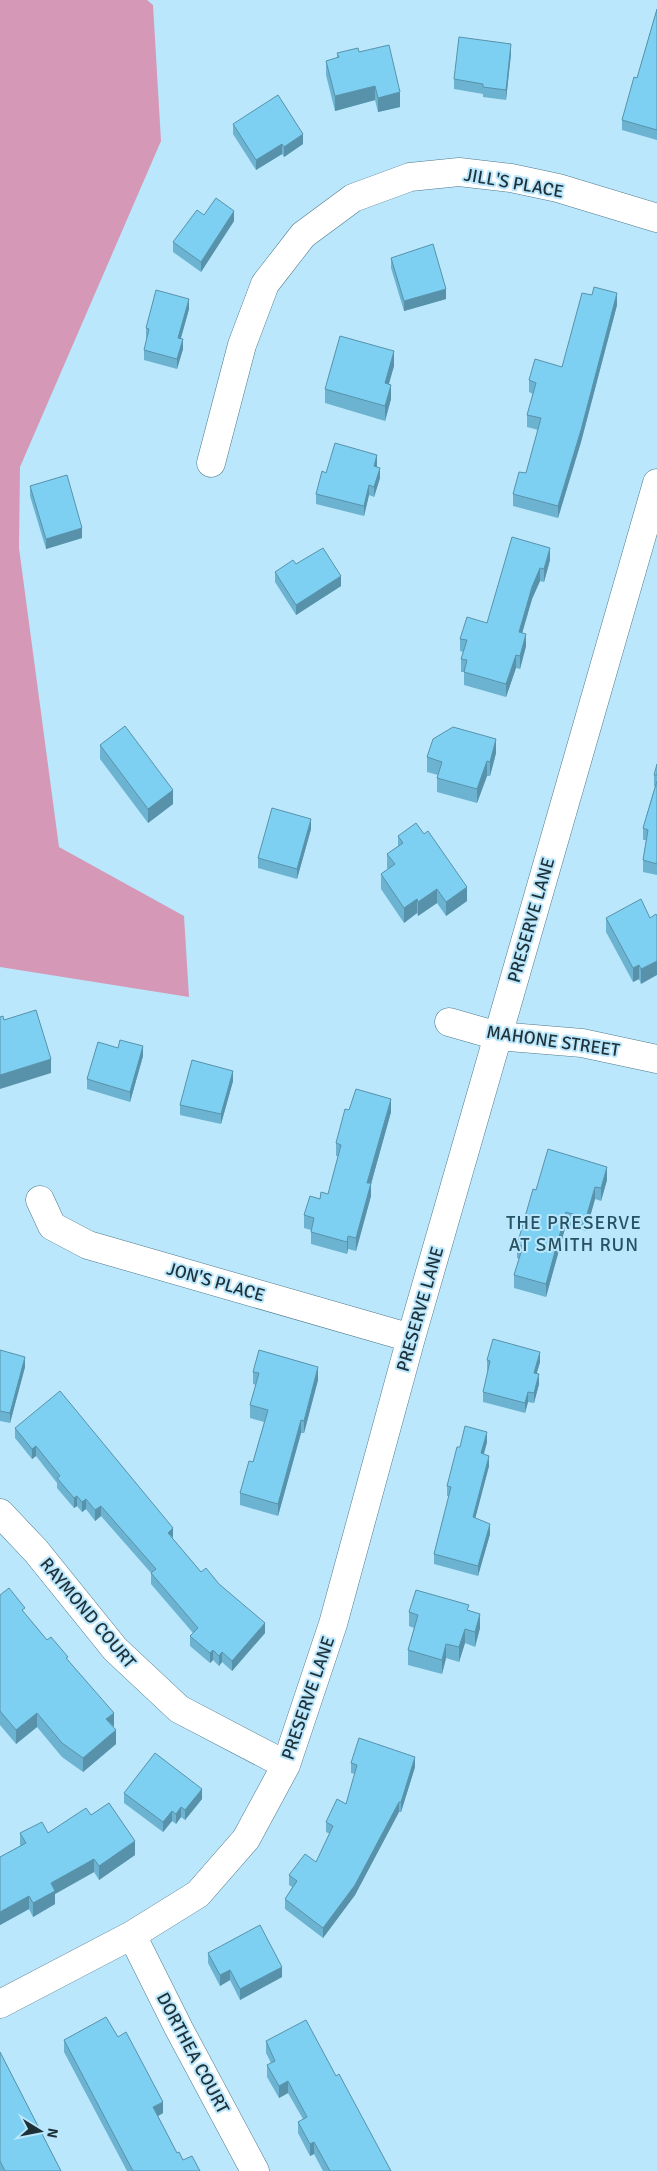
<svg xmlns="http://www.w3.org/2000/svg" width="657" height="2171" font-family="Signika,sans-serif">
  <rect width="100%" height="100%" fill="#bae7fc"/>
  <!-- green -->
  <path fill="#d599b7" d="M0 0H147L153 5 161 141 20 467 19 548 59 847 184 916 189 997 0 967Z"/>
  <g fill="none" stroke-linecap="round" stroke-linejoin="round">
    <defs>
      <path id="minor" d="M211 463 242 345 265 284 303 235 353 198 410 177 459 172 511 178 558 188 657 218
        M449 1022 498 1036 582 1043 657 1059
        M40 1200 52 1226 88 1245 411 1338
        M0 1513 36 1551 115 1649 179 1709 286 1765
        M132 1935 179 2029 255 2171
        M0 2004 132 1935 198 1894 246 1839 286 1765 333 1624 411 1338 657 483"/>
    </defs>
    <!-- minor casing -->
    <use href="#minor" stroke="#4f798b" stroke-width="29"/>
    <!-- minor -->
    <use href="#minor" stroke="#fff" stroke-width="28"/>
  </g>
  <!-- wall -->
  <path fill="#6cb3d1" d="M657 9V140L622 130V120L637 78Z
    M359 52 400 107 378 112 375 100 335 111 326 75V61L337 58V53Z
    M511 54 506 100 483 97V94L454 89V79Z
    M233 124 303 144 284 157 282 154 256 170 233 134Z
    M204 215 234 221 201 272 173 252V242Z
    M391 258 446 299 404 311 391 268Z
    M617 305 581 442 558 518 513 506V494L526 473 538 430 527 427V415L533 394 529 392V380L562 367Z
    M189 309 181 338 183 349 177 369 144 360V350L147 339 146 338V328Z
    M394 366 388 384 391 399 385 421 325 403V389Z
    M377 465V467L380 478 374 497 369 495 364 516 316 504V494L326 473Z
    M30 486 82 538 46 549 30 496Z
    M550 548V560L544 582 540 581 532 599 522 633 526 646 520 669 516 668 506 697 464 685V672H461V659L463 652 460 651V639L487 623Z
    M275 572 341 586 296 615 275 582Z
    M100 745 173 804 148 823 100 759Z
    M496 753 490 776H487L477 803 437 792V778L438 775 427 772V757Z
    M657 764V875L643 872V860L646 840H643V828L655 786H654V775Z
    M311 829 297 879 258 868V858Z
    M398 836 467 901 446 916 437 903 418 916 417 913 404 923 381 889V874L388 869 387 868V854L398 846Z
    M606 918H650L641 984 639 979 633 982 606 932Z
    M143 1056 130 1102 87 1089V1079Z
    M233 1081 221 1124 180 1115V1105Z
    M349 1110 391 1112 371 1184V1196L356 1251 348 1249 347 1254 311 1244V1230L304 1228V1215L320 1199 328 1194 338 1156H336V1143Z
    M607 1180 601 1201 595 1199 586 1231 566 1225 546 1297 514 1288V1275L519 1259 517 1258V1245L536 1190Z
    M0 1350 25 1367 10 1423 0 1421Z
    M487 1360 540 1362 536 1374 539 1384 534 1403 528 1402 525 1413 483 1402V1392L488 1370H487Z
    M253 1372 318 1380 304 1433H301L278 1516 240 1505V1493L253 1462 264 1422 250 1418V1405L256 1385 253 1384Z
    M15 1428 173 1539 201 1572 219 1584 265 1633 232 1671 222 1662 219 1666 213 1660 210 1663 190 1646V1636L193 1633 151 1584V1573L101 1516 95 1521 86 1509 82 1512 77 1506 74 1508 57 1488V1483L36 1456 32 1459 15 1438Z
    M487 1442 484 1454 489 1466 475 1518 490 1534 478 1576 434 1564V1554L449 1496H447V1486L460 1447Z
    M0 1595 25 1614 47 1640 68 1660 113 1727 116 1744 83 1772 62 1757 37 1727 16 1744 0 1725Z
    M469 1611 480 1628 475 1647 465 1643 459 1662 446 1658 442 1674 408 1665V1650L414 1628 409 1626V1612Z
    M351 1763 415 1767 401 1812H399L355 1895 323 1938 285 1909V1899L292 1887 289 1885V1875L316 1862 330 1834 326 1832V1822L346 1804 355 1774 351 1773Z
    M124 1793 202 1799 185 1820 181 1817 176 1824 172 1821 163 1832 124 1803Z
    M91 1815 135 1855 99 1880 94 1872 55 1894V1904L33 1917 29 1909 0 1925V1857L20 1846V1833H48Z
    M208 1953 282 1977 240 2000 230 1980 220 1986 208 1963Z
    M64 2040 163 2113 158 2116 177 2153 183 2160 200 2171H127L64 2052Z
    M266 2041 336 2076 391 2171H323L314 2154 310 2156 298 2133V2122L303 2119 288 2093 279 2098 267 2077V2065L271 2063 266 2053Z
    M0 2052 61 2171H0Z"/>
  <!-- shaded-wall -->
  <path fill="#5892aa" d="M511 44V54L506 100V90Z
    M375 86V100L335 111V96Z
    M400 92V107L378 112V98Z
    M303 134V144L284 157V147Z
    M282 144V154L256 170V160Z
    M234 211V221L201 272V262Z
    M446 289V299L404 311V301Z
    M617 293V305L581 442 558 518V506Z
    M189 299V309L178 348V338Z
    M183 339V349L177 369V359Z
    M394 351V366L385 398V383Z
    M391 385V399L385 421V406Z
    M377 455V465L374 476V466Z
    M380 468V478L374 497V487Z
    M369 485V495L364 516V506Z
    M82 528V538L46 549V539Z
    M550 548V560L544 582V569Z
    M540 568V581L532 599 519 644V632L532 587Z
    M341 576V586L296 615V605Z
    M526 634V646L520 669V656Z
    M516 655V668L506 697V684Z
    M496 739V753L490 776V762Z
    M487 761V776L477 803V789Z
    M173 790V804L148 823V809Z
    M311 819V829L297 879V869Z
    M467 887V901L446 916V902Z
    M437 889V903L418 916V902Z
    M417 899V913L404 923V908Z
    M657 961V975L641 984V969Z
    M639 965V979L633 982V968Z
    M143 1046V1056L130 1102V1092Z
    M51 1059V1073L0 1089V1075Z
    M233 1071V1081L221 1124V1114Z
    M391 1099V1112L371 1184V1196L356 1251V1238L367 1183Z
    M607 1167V1180L601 1201V1188Z
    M595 1187V1199L586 1231V1218Z
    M566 1212V1225L546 1297V1284Z
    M348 1236V1249L347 1254V1242Z
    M540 1352V1362L534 1383V1373Z
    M25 1357V1367L10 1423V1413Z
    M318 1367V1380L304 1433V1421Z
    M539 1374V1384L534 1403V1393Z
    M528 1392V1402L525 1413V1403Z
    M301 1420V1433L278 1516V1504Z
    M487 1432V1442L481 1463V1453Z
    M36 1446V1456L32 1459V1449Z
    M489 1456V1466L473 1527V1517Z
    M77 1496V1506L74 1508V1498Z
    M86 1499V1509L82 1512V1502Z
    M101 1506V1516L95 1521V1510Z
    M490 1524V1534L478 1576V1566Z
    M173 1528V1538L168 1533Z
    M480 1614V1628L475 1647V1632Z
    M265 1623V1633L232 1671V1661Z
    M465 1629V1643L459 1662V1647Z
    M446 1644V1658L442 1674V1660Z
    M213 1650V1660L210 1663V1653Z
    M222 1652V1662L219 1666V1656Z
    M37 1713V1727L16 1744V1730Z
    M114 1713V1727L106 1719Z
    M116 1730V1744L83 1772V1758Z
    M415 1757V1767L401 1812V1802Z
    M202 1789V1799L185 1820V1810Z
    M399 1802V1812L355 1895 323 1938V1928Z
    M181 1807V1817L176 1824V1814Z
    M172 1811V1821L163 1832V1822Z
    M135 1841V1855L99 1880V1866Z
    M94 1859V1872L55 1894V1904L33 1917V1903L51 1883Z
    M29 1896V1909L0 1925V1912Z
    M282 1967V1977L240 2000V1989Z
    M230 1970V1980L220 1986V1975Z
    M288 2081V2093L279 2098V2086Z
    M163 2102V2113L153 2119V2107Z
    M314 2142V2154L310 2156V2144Z"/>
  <!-- building -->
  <path fill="#7ed0f3" stroke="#5892aa" d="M657 9V130L622 120 634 77 637 78Z
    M459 37 511 44 506 90 483 87V84L454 79Z
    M389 45 400 92 378 98 375 86 335 96 326 61 339 57 337 53 358 48 359 52Z
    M278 95 303 134 284 147 282 144 256 160 233 124Z
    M216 198 234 211 201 262 173 242 197 210 204 215Z
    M433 244 446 289 404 301 391 258Z
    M594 287 617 293 581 430 558 506 513 494 519 472 526 473 541 418 527 415 536 383 529 380 535 359 562 367 582 293 592 295Z
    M156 290 189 299 178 338 183 339 177 359 144 350 149 329 146 328Z
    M340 336 394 351 385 383 391 385 385 406 325 389Z
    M335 443 377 455 374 466 380 468 374 487 369 485 364 506 316 494 322 471 326 473Z
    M67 475 82 528 46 539 30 486Z
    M512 537 550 548 544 569 540 568 532 587 519 632 526 634 520 656 516 655 506 684 464 672 467 660 461 659 467 640 460 639 467 617 487 623Z
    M323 548 341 576 296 605 275 572 293 560 296 564Z
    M125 726 173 790 148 809 100 745Z
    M453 727 496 739 490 762 487 761 477 789 437 778 442 762 427 757 433 739Z
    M657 764V775H654Z
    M657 781V864L643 860 648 830 643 828Z
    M272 808 311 819 297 869 258 858Z
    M416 823 424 834 428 831 467 887 446 902 437 889 418 902 417 899 404 908 381 874 395 864 387 854 403 843 398 836Z
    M641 899 650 918 656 914 657 916V961L641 969 639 965 633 968 606 918Z
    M36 1010 51 1059 0 1075V1017L3 1016 4 1020Z
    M120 1040 143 1046 130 1092 87 1079 98 1042 118 1048Z
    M192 1060 233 1071 221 1114 180 1105Z
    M356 1089 391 1099 367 1183H371L356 1238 348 1236 347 1242 311 1232 314 1218 304 1215 310 1196 320 1199 321 1192 328 1194 341 1145 336 1143 345 1109 349 1110Z
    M548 1149 607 1167 601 1188 595 1187 586 1218 566 1212 546 1284 514 1275 523 1246 517 1245 533 1189 536 1190Z
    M493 1339 540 1352 534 1373 539 1374 534 1393 528 1392 525 1403 483 1392 490 1361 487 1360Z
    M0 1350 25 1357 10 1413 0 1411Z
    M259 1350 318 1367 304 1421 301 1420 278 1504 240 1493 249 1461 253 1462 268 1410 250 1405 259 1373 253 1372Z
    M60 1391 173 1528 168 1533 201 1572 206 1568 219 1584 265 1623 232 1661 222 1652 219 1656 213 1650 210 1653 190 1636 198 1628 151 1573 156 1569 101 1506 95 1510 86 1499 82 1502 77 1496 74 1498 57 1478 60 1476 36 1446 32 1449 15 1428Z
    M465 1426 487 1432 481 1453 489 1456 473 1517 490 1524 478 1566 434 1554 451 1487 447 1486 457 1447H460Z
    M9 1588 25 1608 22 1610 47 1640 51 1637 68 1657 66 1658 114 1713 106 1719 116 1730 83 1758 62 1743 37 1713 16 1730 0 1711V1595Z
    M416 1590 469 1605 467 1610 480 1614 475 1632 465 1629 459 1647 446 1644 442 1660 408 1650 418 1615 409 1612Z
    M359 1738 415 1757 401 1802H399L355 1885 323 1928 285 1899 297 1881 289 1875 305 1854 316 1862 333 1826 326 1822 337 1799 346 1804 357 1765 351 1763Z
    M155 1753 202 1789 185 1810 181 1807 176 1814 172 1811 163 1822 124 1793Z
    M109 1803 135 1841 99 1866 94 1859 51 1883 55 1891 33 1903 29 1896 0 1912V1857L26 1843 20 1833 42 1822 48 1833 86 1808 91 1815Z
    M260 1925 282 1967 240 1989 230 1970 220 1975 208 1953Z
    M106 2017 118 2037 126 2032 163 2102 153 2107 177 2153 179 2152 183 2160 192 2156 200 2171H133L64 2040Z
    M306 2020 336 2076 339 2074 391 2171H330L314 2142 310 2144 298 2122 307 2117 288 2081 279 2086 267 2065 275 2061 266 2041Z
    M0 2052 61 2171H5L0 2161Z"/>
  <g text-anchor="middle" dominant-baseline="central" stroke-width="4" stroke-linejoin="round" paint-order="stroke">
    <!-- street labels -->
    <g font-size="18" fill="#1f3138" stroke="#bae7fc">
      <text transform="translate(514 183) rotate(10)">JILL'S PLACE</text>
      <text transform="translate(531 920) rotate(-74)">PRESERVE LANE</text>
      <text transform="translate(553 1041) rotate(8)">MAHONE STREET</text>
      <text transform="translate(216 1282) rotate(16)">JON'S PLACE</text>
      <text transform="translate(420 1309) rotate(-74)">PRESERVE LANE</text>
      <text transform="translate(88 1613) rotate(50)">RAYMOND COURT</text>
      <text transform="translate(308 1698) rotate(-71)">PRESERVE LANE</text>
      <text transform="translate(193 2053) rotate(62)">DORTHEA COURT</text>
    </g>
    <!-- neighbourhood labels -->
    <g font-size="19" letter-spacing="1" fill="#285263" stroke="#bae7fc">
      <text x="574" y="1223">THE PRESERVE<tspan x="574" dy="22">AT SMITH RUN</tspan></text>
    </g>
  </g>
  <!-- north arrow -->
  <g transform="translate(40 2131) rotate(100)" stroke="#bae7fc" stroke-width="4" paint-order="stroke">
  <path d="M0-4L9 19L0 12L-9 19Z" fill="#1f3138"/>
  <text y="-8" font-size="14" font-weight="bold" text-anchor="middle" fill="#1f3138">N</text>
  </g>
</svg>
